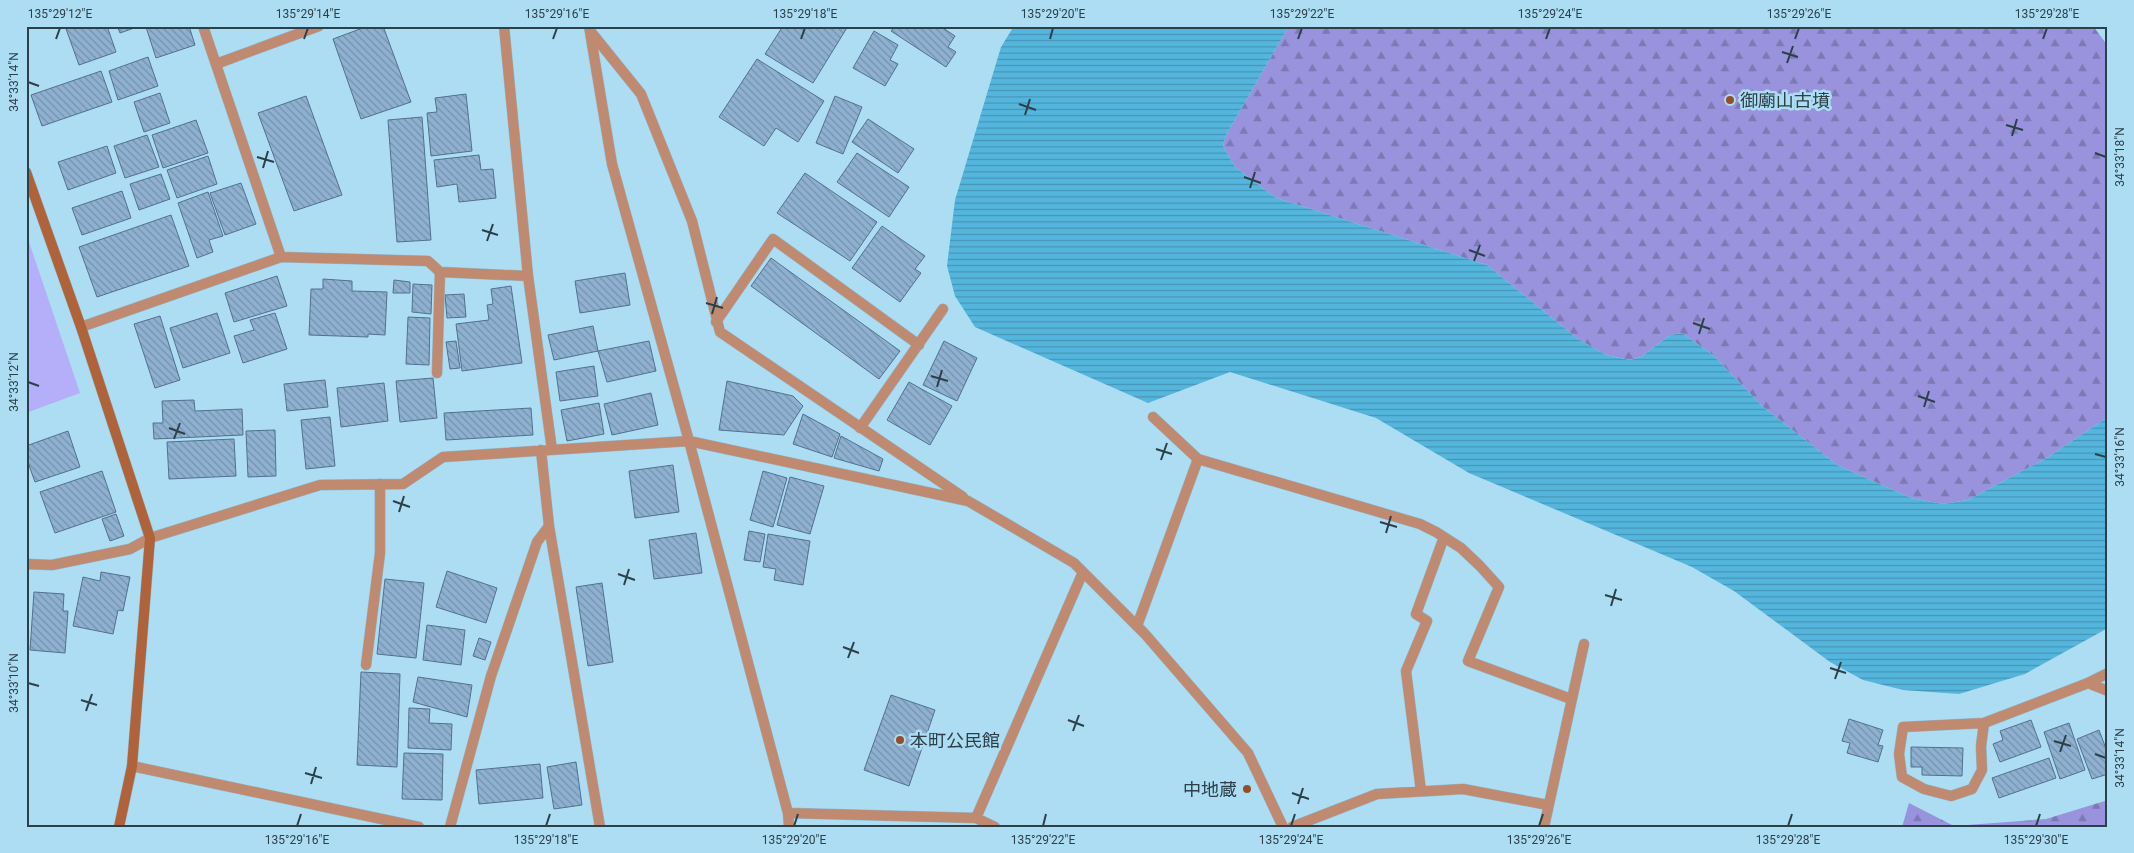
<svg xmlns="http://www.w3.org/2000/svg" width="2134" height="853" font-family="Roboto,'Noto Sans JP',sans-serif">
  <defs>
    <pattern id="forest-firs" width="22" height="20" patternUnits="userSpaceOnUse" patternTransform="scale(1.25)"><rect width="22" height="20" fill="#9893dc"/><path d="M5 1l3.5 6h-7zM16 11l3.5 6h-7z" fill="#7c79b4"/></pattern>
    <pattern id="water-rules" width="6" height="5" patternUnits="userSpaceOnUse" patternTransform="scale(1.25)"><rect width="6" height="5" fill="#54b6dd"/><path d="M0 2.5h6" fill="none" stroke="#4695b5"/></pattern>
    <pattern id="building-back-hatch" width="6" height="6" patternUnits="userSpaceOnUse" patternTransform="scale(1.25)"><rect width="6" height="6" fill="#8fb1d1"/><path d="M-1 5l2 2M0 0l6 6M5-1l2 2" fill="none" stroke="#7591ac"/></pattern>
  </defs>
  <rect width="100%" height="100%" fill="#acddf3"/>
  <!-- green -->
  <path fill="#b4aff8" d="M26 233 80 393 26 413Z"/>
  <!-- forest -->
  <path fill="url(#forest-firs)" d="M1289 26H2093L2108 46V417L2045 459 1968 500 1943 504 1911 498 1837 465 1762 406 1713 355 1682 333 1670 335 1641 357 1630 360 1606 355 1578 339 1487 265 1276 198 1235 167 1223 146 1226 135Z
    M2108 800V827H1902L1909 803 1954 826 2046 819Z"/>
  <!-- water -->
  <path fill="url(#water-rules)" d="M1014 26H1289L1226 135 1223 146 1235 167 1276 198 1487 265 1578 339 1606 355 1630 360 1641 357 1670 335 1682 333 1713 355 1762 406 1837 465 1911 498 1943 504 1968 500 2045 459 2108 417V628L2025 674 1959 694 1903 690 1863 680 1830 662 1734 591 1692 567 1469 473 1376 418 1230 372 1148 403 975 327 955 296 947 266 955 200 1001 47Z"/>
  <!-- building -->
  <path fill="url(#building-back-hatch)" stroke="#51718e" d="M65 26H107L116 52 79 65Z
    M117 26H140L120 33Z
    M189 26 195 45 156 58 146 27Z
    M368 26H383L411 102 361 119 333 39Z
    M783 26H848L813 83 765 54Z
    M895 26H940L955 36 948 47 956 52 946 67 891 31Z
    M874 31 898 45 890 60 898 64 885 86 853 68Z
    M148 57 158 86 118 100 109 71Z
    M757 59 824 101 798 142 776 128 764 146 719 117Z
    M101 71 112 102 42 126 31 95Z
    M160 93 170 123 144 132 134 102Z
    M466 94 472 151 431 156 427 113 437 112 435 98Z
    M306 96 342 195 294 211 258 113Z
    M835 96 862 107 843 154 816 143Z
    M422 117 431 240 397 242 388 120Z
    M868 119 914 149 898 173 852 142Z
    M196 120 208 153 163 168 152 135Z
    M147 135 159 167 125 178 114 146Z
    M107 146 116 173 68 190 58 162Z
    M857 153 909 187 889 217 837 182Z
    M479 155 481 170 493 169 496 198 459 202 457 184 437 187 434 160Z
    M208 156 217 184 177 198 167 170Z
    M805 173 877 222 850 261 777 213Z
    M161 174 170 199 139 210 130 184Z
    M241 183 256 224 225 235 210 193Z
    M122 191 131 218 82 235 72 208Z
    M208 192 223 236 209 240 213 252 197 258 178 203Z
    M171 215 189 266 97 297 79 247Z
    M882 226 925 256 915 269 921 273 900 302 852 268Z
    M771 258 900 351 879 379 751 286Z
    M625 273 630 305 580 313 575 281Z
    M277 276 287 306 234 322 225 293Z
    M323 279 352 281V291L387 292 385 335 368 334V337L309 335 311 289H323Z
    M394 280 410 282V293H393Z
    M413 284 432 285 431 314 412 312Z
    M511 286 522 363 462 371 456 324 489 320 487 305 493 304 491 289Z
    M464 294 466 317 447 318 445 295Z
    M217 313 230 353 183 368 170 328Z
    M275 313 287 349 243 363 234 336 254 330 250 320Z
    M160 316 180 380 155 388 134 324Z
    M408 317 430 318 429 365 406 364Z
    M593 326 598 351 554 360 548 335Z
    M456 341 460 368 450 369 446 342Z
    M649 341 656 371 607 382 598 351Z
    M944 341 977 358 957 401 923 385Z
    M594 366 598 396 560 401 556 372Z
    M433 378 437 418 400 422 396 381Z
    M325 380 328 407 287 411 284 384Z
    M727 381 793 396 803 406 784 435 719 430Z
    M909 382 952 406 930 445 887 420Z
    M384 383 388 421 341 427 337 388Z
    M651 393 658 425 612 435 604 404Z
    M194 400 195 411 242 409 243 435 154 439 153 423H163L162 401Z
    M599 403 604 434 567 441 561 410Z
    M531 408 533 435 446 440 444 413Z
    M803 414 840 434 832 457 793 444Z
    M330 417 335 466 306 469 301 420Z
    M275 430 276 476 248 477 246 431Z
    M68 431 80 467 35 482 26 457V446Z
    M841 436 883 459 879 471 834 458Z
    M234 439 236 476 169 479 167 442Z
    M673 465 679 512 635 518 629 471Z
    M102 471 116 512 55 533 40 492Z
    M763 471 787 478 773 527 750 520Z
    M790 477 824 486 810 534 777 525Z
    M116 514 124 536 110 541 102 519Z
    M749 531 765 534 760 562 744 560Z
    M696 533 702 573 654 579 649 540Z
    M768 534 810 541 803 585 774 580 776 569 763 567Z
    M447 571 497 588 486 623 436 607Z
    M101 572 130 577 123 611 118 610 113 634 73 626 83 577 100 581Z
    M385 579 424 583 416 658 377 654Z
    M602 583 613 662 588 666 576 587Z
    M34 592 64 594 63 611H68L65 653 30 650Z
    M427 625 465 630 461 665 423 660Z
    M479 638 491 642 485 660 473 656Z
    M361 672 400 674 397 767 357 765Z
    M418 677 472 685 467 717 413 702Z
    M891 695 935 710 909 786 864 770Z
    M409 708 430 709 429 723 452 724 451 750 408 748Z
    M1849 719 1883 730 1878 745 1883 746 1878 762 1847 753 1850 743 1842 741Z
    M2031 720 2041 747 2000 762 1993 744 2003 740 2000 731Z
    M2069 723 2085 770 2060 779 2044 732Z
    M2099 730 2108 754V774L2092 779 2077 739Z
    M1911 747 1963 748 1962 776 1922 775V767H1911Z
    M404 753 443 754 442 800 402 799Z
    M2049 758 2056 778 1999 798 1992 778Z
    M576 762 582 805 554 809 547 767Z
    M540 764 543 798 479 804 476 770Z"/>
  <g fill="none" stroke-linecap="round" stroke-linejoin="round">
    <defs>
      <path id="lane" d="M716 322 773 239 919 345
        M437 373 440 272
        M1153 417 1198 459 1420 524 1436 532 1461 548 1480 566 1499 587 1468 661 1571 699
        M1137 626 1198 459
        M1421 791 1406 671 1427 621 1416 614 1444 537
        M1292 827 1377 794 1463 789 1548 805"/>
      <path id="street" d="M203 26 281 257
        M504 26 528 276 552 450
        M589 26 612 164 689 441 788 813 789 827
        M591 32 641 94 692 221 720 332 963 497
        M216 64 319 26
        M81 327 281 257 428 261 440 272 528 276
        M860 428 943 309
        M541 450 549 526 600 827
        M26 564 52 565 130 549 150 538 320 485 403 484 443 457 689 441 968 501 1074 563 1145 634 1248 753 1283 827
        M366 665 380 553V484
        M2088 683 2108 691
        M1984 723 1981 746 1982 770 1972 789 1951 796 1924 789 1902 777 1899 754 1903 727 1984 723 2088 683 2108 673
        M132 766 419 827
        M788 813 976 818 995 827
        M976 818 1083 572
        M450 827 491 676 537 542 549 526
        M1544 827 1584 644"/>
      <path id="secondary" d="M26 172 81 327 150 538 132 766 119 827"/>
    </defs>
    <!-- lane casing -->
    <use href="#lane" stroke="#90bace" stroke-width="11"/>
    <!-- street casing -->
    <use href="#street" stroke="#90bace" stroke-width="11"/>
    <!-- secondary casing -->
    <use href="#secondary" stroke="#90bace" stroke-width="11"/>
    <!-- lane -->
    <use href="#lane" stroke="#bf8a70" stroke-width="10"/>
    <!-- street -->
    <use href="#street" stroke="#bf8a70" stroke-width="10"/>
    <!-- secondary -->
    <use href="#secondary" stroke="#b0633b" stroke-width="10"/>
  </g>
  <!-- ticks -->
  <path fill="none" stroke="#2c4049" stroke-width="2" d="M56 39 60 28M304 39 308 28M553 39 557 28M801 39 805 28M1050 39 1053 28M1298 39 1302 28M1546 39 1550 28M1795 39 1799 28M2043 39 2047 28M1782 52 1798 57M1787 63 1793 46M28 82 39 86M1019 104 1036 110M1025 115 1030 99M2006 125 2023 130M2012 136 2017 119M2095 153 2106 157M257 157 274 162M263 168 268 151M1244 177 1261 183M1250 188 1255 172M482 230 498 235M487 241 493 224M1469 250 1485 256M1474 261 1480 245M706 303 723 308M712 314 717 297M1693 323 1710 329M1699 334 1704 318M931 376 948 381M28 382 39 386M937 387 942 370M1918 396 1935 402M1924 407 1929 391M169 428 185 434M174 439 180 423M1156 449 1172 454M2095 454 2106 457M1161 460 1167 443M393 501 410 507M399 512 404 496M1380 522 1397 527M1386 533 1391 516M618 574 635 580M624 585 629 569M1605 595 1622 600M1611 606 1616 589M843 647 859 653M848 658 854 642M1830 668 1846 673M1835 679 1841 662M28 683 39 686M81 700 97 705M86 711 92 694M1068 720 1084 726M1073 731 1079 715M2054 741 2071 746M2060 752 2066 735M2095 754 2106 758M305 773 322 778M311 784 316 767M1292 793 1309 799M1298 804 1303 788M297 826 301 814M546 826 550 814M794 826 798 814M1043 826 1046 814M1291 826 1295 814M1539 826 1543 814M1788 826 1792 814M2036 826 2040 814"/>
  <!-- markers -->
  <g fill="#954e28" stroke="#acddf3" stroke-width="2">
    <circle cx="1730" cy="100" r="5"/>
    <circle cx="900" cy="740" r="5"/>
    <circle cx="1247" cy="789" r="5"/>
  </g>
  <g text-anchor="middle" dominant-baseline="central" stroke-width="5" stroke-linejoin="round" paint-order="stroke">
    <!-- poi labels -->
    <g font-size="18" fill="#2c4049" stroke="#acddf3" text-anchor="start">
      <text x="1740" y="100">御廟山古墳</text>
      <text x="910" y="740">本町公民館</text>
      <text x="1237" y="789" text-anchor="end">中地蔵</text>
    </g>
  </g>
  <!-- border -->
  <rect width="2134" height="853" fill="none" stroke="#acddf3" stroke-width="55"/>
  <rect x="28" y="28" width="2078" height="798" fill="none" stroke="#2c4049" stroke-width="2"/>
  <g font-size="12" text-anchor="middle" fill="#2c4049">
    <text x="60" y="18">135°29'12"E</text>
    <text x="308" y="18">135°29'14"E</text>
    <text x="557" y="18">135°29'16"E</text>
    <text x="805" y="18">135°29'18"E</text>
    <text x="1053" y="18">135°29'20"E</text>
    <text x="1302" y="18">135°29'22"E</text>
    <text x="1550" y="18">135°29'24"E</text>
    <text x="1799" y="18">135°29'26"E</text>
    <text x="2047" y="18">135°29'28"E</text>
    <text transform="translate(14 82) rotate(-90)" y="4">34°33'14"N</text>
    <text transform="translate(2120 157) rotate(-90)" y="4">34°33'18"N</text>
    <text transform="translate(14 382) rotate(-90)" y="4">34°33'12"N</text>
    <text transform="translate(2120 457) rotate(-90)" y="4">34°33'16"N</text>
    <text transform="translate(14 683) rotate(-90)" y="4">34°33'10"N</text>
    <text transform="translate(2120 758) rotate(-90)" y="4">34°33'14"N</text>
    <text x="297" y="844">135°29'16"E</text>
    <text x="546" y="844">135°29'18"E</text>
    <text x="794" y="844">135°29'20"E</text>
    <text x="1043" y="844">135°29'22"E</text>
    <text x="1291" y="844">135°29'24"E</text>
    <text x="1539" y="844">135°29'26"E</text>
    <text x="1788" y="844">135°29'28"E</text>
    <text x="2036" y="844">135°29'30"E</text>
  </g>
</svg>
